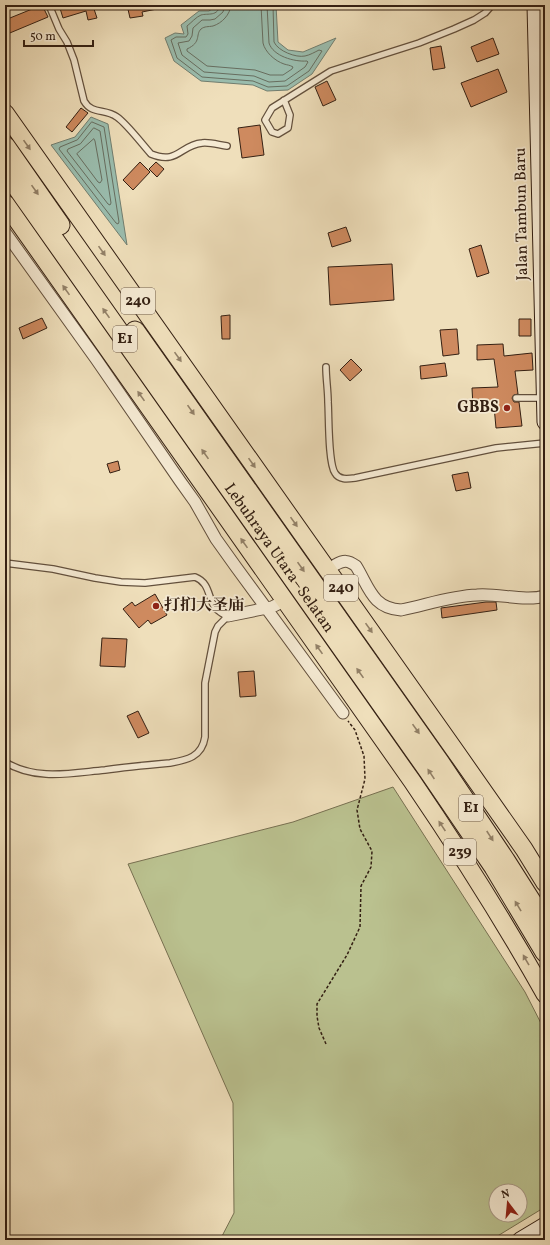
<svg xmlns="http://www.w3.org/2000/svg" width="550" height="1245" font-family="Vollkorn,'Noto Serif SC',serif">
  <rect width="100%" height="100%" fill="#efdfbb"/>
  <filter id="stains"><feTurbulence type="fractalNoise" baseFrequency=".005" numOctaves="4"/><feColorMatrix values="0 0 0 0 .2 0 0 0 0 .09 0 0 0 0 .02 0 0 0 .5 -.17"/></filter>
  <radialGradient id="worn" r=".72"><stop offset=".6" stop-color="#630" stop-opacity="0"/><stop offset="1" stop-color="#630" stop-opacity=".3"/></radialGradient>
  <!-- green -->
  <path fill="#bac18f" stroke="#777051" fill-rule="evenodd" d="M393 787 525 992 545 1031V1207L491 1240H220L234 1213 233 1103 128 864 293 822ZM496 1191H520V1215H496Z"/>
  <!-- water -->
  <path fill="#9abdae" stroke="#717e70" d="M218 5H276L278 42 288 50 303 52 336 38 312 74 288 90 267 91 253 85 201 81 174 61 165 38 175 33 184 34 181 25 199 11H209Z
    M91 117 108 124 127 245 51 145 75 137Z"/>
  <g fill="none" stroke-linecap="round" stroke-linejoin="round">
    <!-- shore -->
    <path stroke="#676e60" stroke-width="1" d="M220 5C218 17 208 13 201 15 196 17 191 23 187 26L188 34 186 37H176L171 40 177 58 202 77 253 81 268 87 287 86 309 71 322 51 319 50C315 52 310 55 305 56 296 58 278 51 274 42L273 5
      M225 5 223 12 215 19 210 20H202L193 28 192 36 189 41 178 43 182 55 204 72 254 76 269 82 285 81 305 67 308 62 307 61C294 62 273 56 269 43L267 5
      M231 5C230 15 222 23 213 26 208 27 205 26 201 29 195 35 202 42 187 49V51L207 66 255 70 270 75H283L292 69 293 67C290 65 287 65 284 64 275 61 265 52 263 43L261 5
      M92 122 104 127 119 222 118 224 116 223 59 149 60 147 77 140Z
      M94 128 100 131 111 203 110 205 108 204 67 151 68 149 80 144Z
      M94 139 95 141 102 180 100 183 98 182 77 154Z"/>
  </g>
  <!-- building -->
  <path fill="#ce8a5f" stroke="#342013" d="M42 5 48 17 5 35V20Z
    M59 5H99L100 7 94 9 97 18 88 20 86 11 63 18Z
    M127 5H157V9L142 12 143 16 130 18Z
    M493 38 499 54 477 62 471 47Z
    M441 46 445 68 433 70 430 48Z
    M498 69 507 92 471 107 461 83Z
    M327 81 336 100 323 106 315 87Z
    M81 108 88 113 72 132 66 127Z
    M260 125 264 155 242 158 238 128Z
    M140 162 150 172 133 190 123 180Z
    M156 162 164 169 157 177 149 169Z
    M346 227 351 241 332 247 328 233Z
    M481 245 489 273 477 277 469 249Z
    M392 264 394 300 330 305 328 267Z
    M230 315V339H222L221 316Z
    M42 318 47 328 23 339 19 328Z
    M519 319H531V336H519Z
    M457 329 459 354 443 356 440 330Z
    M503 344 504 356 532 353 533 370 515 371 518 394 514 395 512 398 514 402H519L522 426 496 428 494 406 473 407 472 388 498 387 494 359 477 360V345Z
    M351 359 362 370 350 381 340 370Z
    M445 363 447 376 421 379 420 366Z
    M118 461 120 470 110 473 107 464Z
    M468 472 471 488 456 491 452 475Z
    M155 594 167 615 151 624 148 620 139 628 123 609 132 602 135 606Z
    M486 602H496L497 610 442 618 441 608Z
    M102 638 127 639 125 667 100 666Z
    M254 671 256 696 240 697 238 672Z
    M138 711 149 733 138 738 127 716Z"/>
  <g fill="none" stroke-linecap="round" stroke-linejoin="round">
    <defs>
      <path id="lane" d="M49 5 59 29 67 42 74 60 84 101C92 115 105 108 117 117 127 124 142 144 151 154 178 165 180 145 202 143 210 142 219 145 227 146
        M284 100 290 115 288 128 278 134 272 132 265 120 272 108 331 71 419 43 454 29 474 20 485 13 492 5
        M326 367C326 379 328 390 328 402 329 416 328 463 335 473 339 480 347 479 355 478L496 448 545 443
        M516 398H543
        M5 563 53 569 95 578 121 582 145 583 195 577C213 584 206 603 220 612 222 614 226 615 228 616L218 626 215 632 205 683V737C202 757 187 760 170 763 148 765 126 767 105 770 71 773 36 781 5 762"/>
      <path id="street" d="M5 232 96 359 180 481 195 502 216 539 236 567 343 713
        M335 565C344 560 348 560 356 566 369 587 372 608 401 610 426 605 451 596 477 595 498 593 525 602 545 596
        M228 616 272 607 278 604"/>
      <path id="secondary" d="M535 5 545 422
        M520 1240 545 1225"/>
      <path id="primary" d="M5 113 456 752 524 849 545 883
        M5 203 412 781C459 850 504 921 545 994"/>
      <g id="highway">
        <path d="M5 146 60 225"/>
        <path id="s1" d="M5 170 428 770 494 867 545 952"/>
        <path d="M135 331 440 763 505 860 545 923"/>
      </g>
    </defs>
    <!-- lane casing -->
    <use href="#lane" stroke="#63503d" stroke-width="8"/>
    <!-- street casing -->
    <use href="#street" stroke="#63503d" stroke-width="13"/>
    <!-- secondary casing -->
    <use href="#secondary" stroke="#342013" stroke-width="17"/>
    <!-- primary casing -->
    <use href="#primary" stroke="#342013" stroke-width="19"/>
    <!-- highway casing -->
    <use href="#highway" stroke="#342013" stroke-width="21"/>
    <!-- path -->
    <path stroke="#342013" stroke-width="1.5" stroke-dasharray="3 2" stroke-linecap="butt" d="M326 1044 319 1028 317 1016V1004L347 955 360 927 361 886 371 867 372 851 360 829 357 810 365 779 364 756 355 730 348 721"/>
    <!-- lane -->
    <use href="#lane" stroke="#f5ead3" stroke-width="5.5"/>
    <!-- street -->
    <use href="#street" stroke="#f5ead3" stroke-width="11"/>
    <!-- secondary -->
    <use href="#secondary" stroke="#f5ead3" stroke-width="15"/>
    <!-- primary -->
    <use href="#primary" stroke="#efdfbb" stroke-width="17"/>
    <!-- highway -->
    <use href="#highway" stroke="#efdfbb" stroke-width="19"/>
  </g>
  <!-- one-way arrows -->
  <defs><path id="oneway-solid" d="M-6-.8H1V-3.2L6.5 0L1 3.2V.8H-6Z"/></defs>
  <g fill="#928067">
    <use href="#oneway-solid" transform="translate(27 145) rotate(55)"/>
    <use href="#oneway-solid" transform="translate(35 190) rotate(55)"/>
    <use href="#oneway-solid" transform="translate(102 251) rotate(55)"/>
    <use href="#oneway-solid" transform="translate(66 290) rotate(-125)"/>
    <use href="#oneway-solid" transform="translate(106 313) rotate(-125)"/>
    <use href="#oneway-solid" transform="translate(178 357) rotate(55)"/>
    <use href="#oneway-solid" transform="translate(141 396) rotate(-125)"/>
    <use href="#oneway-solid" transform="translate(191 410) rotate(55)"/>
    <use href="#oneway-solid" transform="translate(205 454) rotate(-125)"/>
    <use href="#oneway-solid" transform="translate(252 463) rotate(55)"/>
    <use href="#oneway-solid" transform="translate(294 522) rotate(55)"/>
    <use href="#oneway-solid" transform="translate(244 543) rotate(-125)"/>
    <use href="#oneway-solid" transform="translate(301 567) rotate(55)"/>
    <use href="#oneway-solid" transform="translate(369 628) rotate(55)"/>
    <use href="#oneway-solid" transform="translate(319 649) rotate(-125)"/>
    <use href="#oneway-solid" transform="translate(360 673) rotate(-125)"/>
    <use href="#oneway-solid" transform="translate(416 729) rotate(55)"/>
    <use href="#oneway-solid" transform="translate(431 774) rotate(-124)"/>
    <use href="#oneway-solid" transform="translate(442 826) rotate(-124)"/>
    <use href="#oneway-solid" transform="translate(490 836) rotate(57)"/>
    <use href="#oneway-solid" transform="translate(518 906) rotate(-121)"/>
    <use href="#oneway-solid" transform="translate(526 960) rotate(-120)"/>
  </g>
  <!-- markers -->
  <g fill="#8f2418" stroke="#f5ead3" stroke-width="1.5">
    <circle cx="507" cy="408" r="4"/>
    <circle cx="156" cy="606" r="4"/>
  </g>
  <g text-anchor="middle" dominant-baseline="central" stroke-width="3.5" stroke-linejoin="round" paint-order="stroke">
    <!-- shield labels -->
    <g fill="#f5ead3" stroke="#6e5d4d" stroke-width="1">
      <rect x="121" y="288" width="34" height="26" rx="3"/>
      <rect x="113" y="326" width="24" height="26" rx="3"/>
      <rect x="324" y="575" width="34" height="26" rx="3"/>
      <rect x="459" y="795" width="24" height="26" rx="3"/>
      <rect x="444" y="839" width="32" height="26" rx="3"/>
    </g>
    <g font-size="15" font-weight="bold" fill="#342013">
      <text x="138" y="301">240</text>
      <text x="125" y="339">E1</text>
      <text x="341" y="588">240</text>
      <text x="471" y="808">E1</text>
      <text x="460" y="852">239</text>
    </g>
    <!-- street labels -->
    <g font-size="16" fill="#342013" stroke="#f5ead3">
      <text transform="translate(522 214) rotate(-91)">Jalan Tambun Baru</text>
      <text stroke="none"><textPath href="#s1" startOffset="475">Lebuhraya Utara–Selatan</textPath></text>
    </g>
    <!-- poi labels -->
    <g font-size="16" font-weight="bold" fill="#342013" stroke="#f5ead3" text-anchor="end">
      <text x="499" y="408">GBBS</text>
      <text x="164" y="606" text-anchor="start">打扪大圣庙</text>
    </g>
  </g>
  <!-- margin -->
  <rect width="550" height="1245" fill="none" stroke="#efdfbb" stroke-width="20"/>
  <rect x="6" y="6" width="538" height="1233" fill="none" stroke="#342013" stroke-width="2"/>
  <rect x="10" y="10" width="530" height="1225" fill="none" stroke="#342013"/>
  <!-- north arrow -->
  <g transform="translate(508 1203) rotate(344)"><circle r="19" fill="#f5ead3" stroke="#a89986"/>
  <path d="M0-3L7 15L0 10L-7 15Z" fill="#8f2418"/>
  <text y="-6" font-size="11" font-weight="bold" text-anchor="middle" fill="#342013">N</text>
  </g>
  <!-- scale -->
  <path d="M24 40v6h69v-6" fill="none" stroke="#342013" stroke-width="2"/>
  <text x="30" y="40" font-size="12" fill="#342013" stroke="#f5ead3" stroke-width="3" paint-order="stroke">50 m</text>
  <rect width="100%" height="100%" filter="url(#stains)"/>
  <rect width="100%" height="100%" fill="url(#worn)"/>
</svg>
